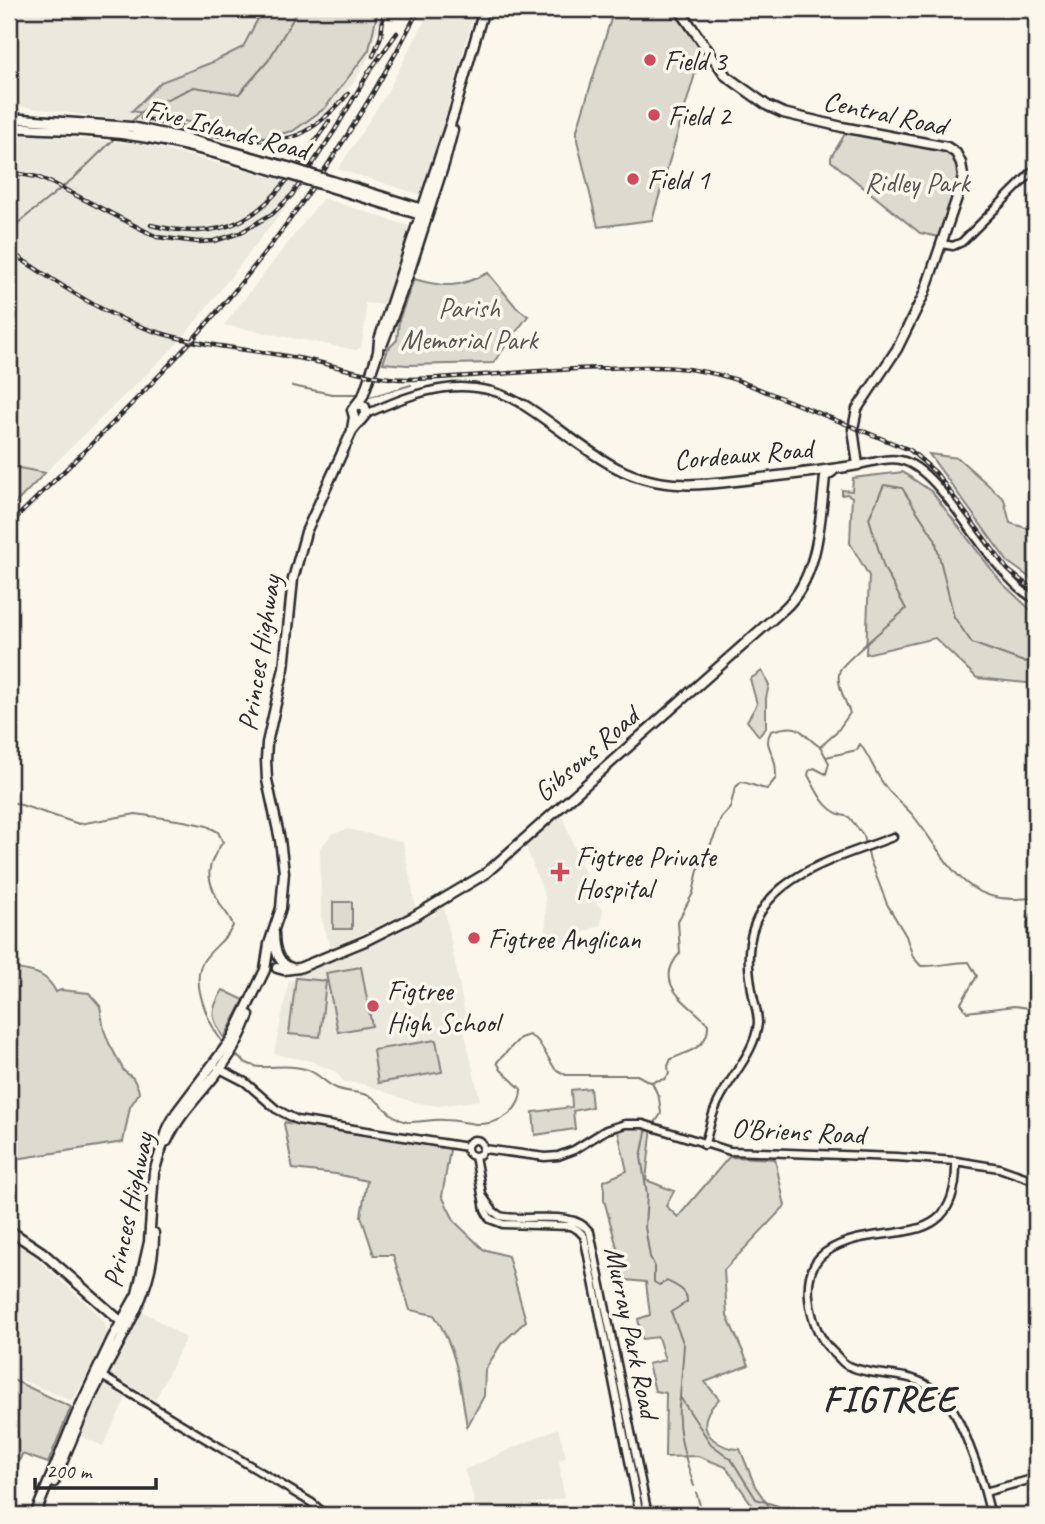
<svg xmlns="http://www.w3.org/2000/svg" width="1045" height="1524" font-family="Caveat,sans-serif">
  <rect width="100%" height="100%" fill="#fbf7ec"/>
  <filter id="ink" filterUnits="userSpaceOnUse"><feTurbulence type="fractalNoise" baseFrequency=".0143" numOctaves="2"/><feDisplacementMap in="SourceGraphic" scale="14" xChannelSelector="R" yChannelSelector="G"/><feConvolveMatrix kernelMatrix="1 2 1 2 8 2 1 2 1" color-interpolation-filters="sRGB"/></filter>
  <g filter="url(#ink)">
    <!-- built -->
    <path fill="#ebe8de" d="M9 9H384L368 59 354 82 331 108 307 127 274 139 9 105Z
      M431 9H475L434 159 421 195 338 169 385 96Z
      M9 133 142 144 303 185 180 341 45 473 9 466Z
      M323 198 409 226 388 300 385 305 365 303 366 318 361 348 356 350 224 325Z
      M561 814 598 905 603 909 601 925 547 948 545 897 526 847Z
      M348 829 403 842 416 908 331 948 321 917 320 848 332 834Z
      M444 906 466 1020 462 1021 480 1100 439 1106 413 1102 363 1084 344 1082 336 1072 310 1061 274 1054 289 980 293 981 295 976 398 933 430 915 435 916 436 911Z
      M9 1238 23 1246 95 1311 105 1323 108 1335 73 1401 9 1375Z
      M141 1310 186 1338 155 1400 106 1372Z
      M105 1385 126 1398 103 1446 78 1435 101 1386Z
      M558 1428 566 1457 559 1460 564 1498 476 1515 472 1492 464 1470Z"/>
    <!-- green -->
    <path fill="#dddad0" stroke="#84827e" stroke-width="2" d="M263 9H378L369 50 325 108 293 131 265 137 132 111 161 82 213 62 243 47Z
      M614 9H672L702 50 652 220 598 227 577 140V130Z
      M849 132 940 147 954 155 961 169 939 237 920 233 831 161V157L845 134Z
      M488 273 516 307 528 316 493 363 407 365 383 363 388 349 397 340 399 320 414 279C445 288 458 288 488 273Z
      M929 454 958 458 1004 499 1010 523 1036 531V582L1008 562Z
      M9 466 45 473 9 510Z
      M903 472 932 492 1002 583 1036 615V684L977 678 935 638 866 654 869 576 850 543 852 497 847 494 842 495V490L852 491 853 478Z
      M762 671 769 685 766 698V728L759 736 747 721 757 704 750 679Z
      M333 902H352V929H333Z
      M1036 905V984L1030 980 1027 923Z
      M361 967 372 1026 338 1032 326 973Z
      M17 969C36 972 47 974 56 992L61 990 89 993 100 1006 104 1030 109 1043 124 1071 133 1078 138 1088 139 1093 130 1107 123 1142 9 1160V972Z
      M296 978 326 981 320 1037 289 1034Z
      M223 990 244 1000 224 1038C210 1017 210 1010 223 990Z
      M436 1040 442 1072 378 1083 373 1050Z
      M590 1088 592 1107 573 1111 575 1129 535 1135 533 1112 572 1107 571 1090Z
      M297 1120 451 1144 442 1196 455 1222 483 1249 508 1256 526 1321 501 1344 485 1370 484 1396 467 1427C461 1388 457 1348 434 1315L410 1310 393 1255H374L361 1216 367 1181 336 1174 293 1169 284 1124 285 1122 291 1124Z
      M652 1126 646 1180 674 1191 666 1206 678 1217 729 1157 775 1159 785 1206 724 1270 727 1316 749 1365 705 1382 719 1399C716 1403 710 1408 708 1413 697 1435 722 1449 740 1449L755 1486 775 1515H759L726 1467 698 1456 665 1457 666 1393 655 1391 648 1364 665 1360 658 1337 642 1339 638 1319 650 1315 646 1282 626 1280 604 1200V1181L627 1171 617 1127Z
      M9 1378 71 1407 48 1463 22 1454 9 1490Z"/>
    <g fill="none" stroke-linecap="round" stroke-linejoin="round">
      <!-- stream -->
      <path stroke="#7b7a75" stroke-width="2" d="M129 124 145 109 194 87 239 94 268 61 299 9
        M9 237 18 223 75 177 115 138
        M292 386 332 394H357
        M370 397 411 385
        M821 748 829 763 826 774 814 768 809 771 808 775C819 795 825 813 849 817L864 836 870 860 887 904 906 936 913 957 921 966C937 967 952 962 969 962L977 976 961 1003 967 1012 1014 1006 1036 1009
        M826 757 857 750 860 744C870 757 875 773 885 786 893 798 906 806 915 818 950 863 965 910 1036 897
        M9 801 79 824 136 814 184 821 207 826 218 832 223 842C204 868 206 880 222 907 227 914 231 918 233 926 226 940 213 947 204 960 189 982 209 1024 223 1043
        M235 1054C258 1078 276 1060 305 1069 318 1072 324 1083 336 1088 347 1093 361 1091 372 1097 383 1105 392 1119 407 1122 415 1123 434 1119 444 1120 455 1120 466 1123 476 1124 498 1125 521 1112 521 1089L501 1070 497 1062 520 1038 529 1035 538 1041 555 1069 566 1075H637L650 1082 665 1079 669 1074 668 1066 671 1059C689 1051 709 1048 708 1024 689 1003 651 985 680 953L678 921 693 893 698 870 715 835 721 818 730 808 735 788 741 782C751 783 757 788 767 789L776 778C776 772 776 765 774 760 771 748 764 744 771 731 803 722 797 731 820 747L836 733 850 713C846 702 835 683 840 670 843 662 895 619 906 609L884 568 869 518 884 485 902 488 935 539 954 617 972 643 1024 662 1036 660
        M652 1082 659 1098 661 1114 654 1124
        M650 1128 646 1132 641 1157 647 1194 645 1227 650 1257 654 1265V1282L659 1285 667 1281C676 1286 688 1290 687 1302L671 1312 684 1345 680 1397 711 1444 731 1459 756 1499 778 1506 788 1515
        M680 1398C675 1428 685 1457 694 1486
        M696 1492 703 1515"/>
      <defs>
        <path id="minor" d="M942 244 953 246 962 242 1036 168
          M366 414C420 390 469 372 524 405
          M858 465C871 463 887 457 900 460 944 468 987 574 1036 600
          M218 1068 245 1082 276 1109 297 1120 467 1147
          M467 1148a8 8 0 1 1 16 0a8 8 0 1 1-16 0Z
          M704 1145C709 1133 710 1120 715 1109 726 1080 755 1055 758 1023 758 1014 755 1005 753 996 750 979 747 961 750 943 759 875 840 858 893 837
          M484 1149 545 1157 558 1156 574 1150 606 1130 625 1124H643L730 1151 896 1157 956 1161 999 1168 1036 1181
          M475 1156 485 1210 490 1219 503 1224 571 1226 578 1230 584 1236 640 1515
          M956 1161C958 1260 879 1216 826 1252 799 1270 808 1317 823 1340 826 1346 832 1351 837 1356 841 1360 844 1365 849 1366 877 1379 910 1369 935 1391 942 1397 952 1406 956 1415 971 1446 983 1482 991 1515
          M484 1198 493 1211 500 1216C527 1223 572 1208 590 1232L648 1515
          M100 1375 312 1503 326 1515
          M985 1492 1036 1478"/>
        <path id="major" d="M9 118 131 127 184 138 288 167
          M9 127C48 130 89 129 128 135 182 142 233 158 286 174
          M322 178 426 210
          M320 184 424 216
          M383 343 410 270 445 161 453 130
          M524 405C556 425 584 451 617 468 661 491 705 485 752 479 787 475 823 471 858 465L853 429 857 409 897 349 924 294 961 186 963 176 961 163 956 153 947 147 842 127 783 113 768 106 726 76 679 9
          M352 429 354 417 352 410 363 396 378 352 379 340 454 113 484 9
          M274 933C274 948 278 964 292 968
          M277 968 284 970 299 968 365 941 413 917 485 874 784 609C819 577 820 521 825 477L833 471
          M167 1141C180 1112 205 1090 223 1065 235 1049 242 1033 249 1015
          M9 1230 42 1252 125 1325
          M54 1482C68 1449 81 1415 98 1383 122 1335 155 1289 154 1233
          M35 1515 76 1415 112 1339 137 1294 149 1242 154 1172 168 1128 176 1113 231 1040 265 970 269 944 281 908 284 872 280 840 267 780 266 760 267 743 284 668 293 579 306 532 352 431 366 414 365 407 358 404"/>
      </defs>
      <!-- minor casing -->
      <use href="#minor" stroke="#2b2b2b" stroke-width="11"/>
      <!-- major casing -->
      <use href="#major" stroke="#2b2b2b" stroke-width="13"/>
      <!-- minor -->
      <use href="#minor" stroke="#fbf7ec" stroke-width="6"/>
      <!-- major -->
      <use href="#major" stroke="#fbf7ec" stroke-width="8"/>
      <defs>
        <path id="rail" d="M373 56 381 36 384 9
          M368 73 397 33
          M142 118C186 127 256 151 298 135 318 126 334 110 348 94
          M9 172 37 177 54 184 157 237 198 242 214 241 240 233 272 214 292 195 335 130 372 67
          M151 225C252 250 279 192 329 121
          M9 251C55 281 103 316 157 332 205 347 258 350 308 360 342 367 376 380 411 379 477 377 542 369 607 368 656 366 690 365 737 380L910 450 936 473 1008 570 1036 592
          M9 525C72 463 136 402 195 337 282 240 361 124 419 9"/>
      </defs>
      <!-- rail casing -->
      <use href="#rail" stroke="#2b2b2b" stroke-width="4.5"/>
      <!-- rail -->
      <use href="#rail" stroke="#fbf7ec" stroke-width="2" stroke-dasharray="5" stroke-linecap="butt"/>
      <defs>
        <path id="major-bridge" d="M288 167 322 178
          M286 174 320 184"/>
      </defs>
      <!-- major-bridge casing -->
      <use href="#major-bridge" stroke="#2b2b2b" stroke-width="13" stroke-linecap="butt"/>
      <!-- major-bridge -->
      <use href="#major-bridge" stroke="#fbf7ec" stroke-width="8"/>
    </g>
  </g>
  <!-- markers -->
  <g fill="#d1495b" stroke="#fbf7ec" stroke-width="2.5">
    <circle cx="650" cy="60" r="7"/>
    <circle cx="654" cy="115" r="7"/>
    <circle cx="633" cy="179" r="7"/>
    <path d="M556.5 861.5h7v7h7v7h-7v7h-7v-7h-7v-7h7z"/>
    <circle cx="474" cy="938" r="7"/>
    <circle cx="373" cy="1006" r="7"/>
  </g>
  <g text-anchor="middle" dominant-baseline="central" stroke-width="7" stroke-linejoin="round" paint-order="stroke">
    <!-- poi labels -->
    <g font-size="28" fill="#2b2b2b" stroke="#fbf7ec" text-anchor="start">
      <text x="664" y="60">Field 3</text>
      <text x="668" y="115">Field 2</text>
      <text x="647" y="179">Field 1</text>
      <text x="576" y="856">Figtree Private<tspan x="576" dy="32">Hospital</tspan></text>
      <text x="488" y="938">Figtree Anglican</text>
      <text x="387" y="990">Figtree<tspan x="387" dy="32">High School</tspan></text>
    </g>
    <!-- street labels -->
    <g font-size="28" fill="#2b2b2b" stroke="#fbf7ec">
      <text transform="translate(885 113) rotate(12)">Central Road</text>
      <text transform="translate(227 129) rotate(15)">Five Islands Road</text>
      <text transform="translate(743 454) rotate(-5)">Cordeaux Road</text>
      <text transform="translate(259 653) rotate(-81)">Princes Highway</text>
      <text transform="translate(586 754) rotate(-41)">Gibsons Road</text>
      <text transform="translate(798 1131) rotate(3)">O'Briens Road</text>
      <text transform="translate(128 1210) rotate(-78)">Princes Highway</text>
      <text transform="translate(632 1332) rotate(78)">Murray Park Road</text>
    </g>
    <!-- park labels -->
    <g font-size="28" fill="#585754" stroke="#fbf7ec">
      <text x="917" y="182">Ridley Park</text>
      <text x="469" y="307">Parish<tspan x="469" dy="32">Memorial Park</tspan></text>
    </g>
    <!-- district labels -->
    <g font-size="35" font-weight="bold" letter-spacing="2" fill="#2b2b2b" stroke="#fbf7ec">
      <text x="890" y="1399">FIGTREE</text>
    </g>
  </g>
  <!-- margin -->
  <rect width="1045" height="1524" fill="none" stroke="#fbf7ec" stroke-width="35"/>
  <rect x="18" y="18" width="1010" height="1489" fill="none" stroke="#2b2b2b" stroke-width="2.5" filter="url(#ink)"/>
  <!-- scale -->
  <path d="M35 1478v10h121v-10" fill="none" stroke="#2b2b2b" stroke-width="3.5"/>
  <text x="46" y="1478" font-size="21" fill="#2b2b2b" stroke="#fbf7ec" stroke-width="5" paint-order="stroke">200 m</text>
</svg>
